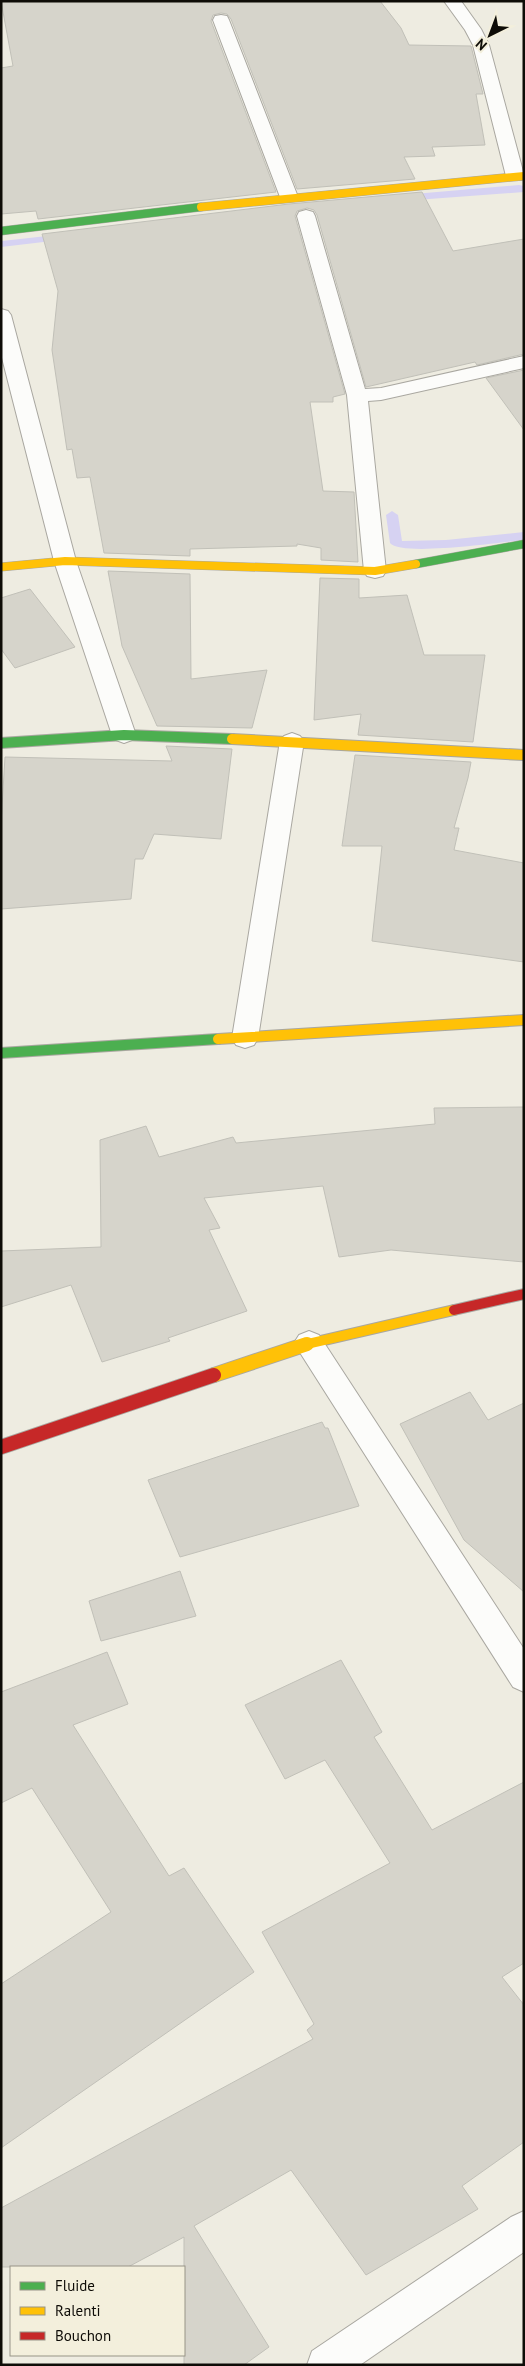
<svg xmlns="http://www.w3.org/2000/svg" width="525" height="2366" font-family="'PT Sans',sans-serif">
  <rect width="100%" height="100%" fill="#eeece1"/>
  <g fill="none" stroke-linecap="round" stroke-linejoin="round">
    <!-- stream -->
    <path fill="#d6d2f2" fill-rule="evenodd" d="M519 185 524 186V192L402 201 397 198 402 195Z
      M65 234 70 237 69 239 1 247 2 241Z
      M392 511 398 515 402 541 446 540 524 532V540C503 542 401 557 390 543L386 515Z"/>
  </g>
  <!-- building -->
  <path fill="#d6d4cb" stroke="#c1c0b8" d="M1 1H380L401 28 409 45 471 46 483 94H476L485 145 432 147 435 156 404 157 415 179 297 189 231 19 227 14 221 13 213 15 211 21 276 192 38 219 36 211 1 214V68L13 66Z
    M422 192 453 251 524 239V354L477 365 475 362 366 387 317 215 314 210 307 208 297 211 295 216 345 394 333 397V402H310L323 491 354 492 358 562 321 560V548L297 544V546L190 549V556L104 553 90 477 77 478 72 449 67 450 52 350 58 291 42 234 289 204Z
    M524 370V430L486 378Z
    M108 571 190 574 191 679 267 670 252 728 157 726 122 646Z
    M320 578 359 579V598L407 595 424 655H485L473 742 358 735 361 714 314 720Z
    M30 589 75 647 15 668 1 649V598Z
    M166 746 232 749 221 839 154 834 143 859H135L131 899 1 909V824L5 757 172 761Z
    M355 755 471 762 468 778 454 828H459L454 850 524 863V962L372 941 382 846H342Z
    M524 1107V1262L391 1250 339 1257 323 1186 204 1198 220 1228 209 1230 247 1311 168 1338 170 1341 102 1362 71 1285 1 1307V1251L101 1247 100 1140 146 1126 159 1157 233 1137 236 1143 435 1124 434 1108Z
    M470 1392 488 1420 524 1403V1592L464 1540 400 1424Z
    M322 1422 325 1428H328L359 1506 180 1557 148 1480Z
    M180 1571 196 1616 101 1641 89 1601Z
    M107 1652 128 1704 73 1725 169 1876 184 1868 254 1972 1 2148V1984L111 1912 32 1788 1 1803V1692Z
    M341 1660 382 1732 374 1737 432 1830 524 1782V1963L502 1977 524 2005V2142L462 2186 478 2209 366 2275 291 2170 194 2226 269 2347 244 2365H184V2237L128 2267H1V2208L313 2039 307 2030 314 2024 262 1932 390 1863 325 1760 285 1779 245 1705Z"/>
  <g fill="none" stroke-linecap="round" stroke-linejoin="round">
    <defs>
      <path id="street" d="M444 1H461L481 29 489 45 524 175 521 180H509L506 176 473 45 465 30Z
        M221 15 227 16 229 20 298 197 295 201H283L280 197 213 20 215 16Z
        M306 210 313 212 315 216 365 389 381 388 524 356V368L381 400 368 401 386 571 383 576 375 578 367 576 364 571 347 395 297 216 299 212Z
        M1 309 8 311 11 315 76 561 136 735 132 740 124 743 116 740 112 735 54 561 1 354Z
        M292 733 300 736 304 741 258 1038 254 1045 245 1048 236 1045 232 1038 280 741 284 736Z
        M309 1331 319 1335 524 1649V1692L513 1687 299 1351 294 1343 299 1335Z
        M524 2211V2252L360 2365H307L312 2351 511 2217Z"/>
      <path id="fast-far1" d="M1 231 201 207
        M416 564 524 544"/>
      <path id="fast" d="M1 743 124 735 232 739
        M1 1053 218 1039"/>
      <path id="slow-far2" d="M201 207 524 176
        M1 567 65 561 375 571 416 564"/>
      <path id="slow-far1" d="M232 739 524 755
        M218 1039 524 1020
        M303 1345 454 1310"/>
      <path id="slow" d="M214 1375 307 1344"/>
      <path id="jam-far1" d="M454 1310 524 1294"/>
      <path id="jam" d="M1 1447 214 1375"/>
    </defs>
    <!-- street casing -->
    <use href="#street" stroke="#a9a7a0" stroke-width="2"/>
    <!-- fast-far1 casing -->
    <use href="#fast-far1" stroke="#a9a7a0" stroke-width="9"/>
    <!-- fast casing -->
    <use href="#fast" stroke="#a9a7a0" stroke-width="12"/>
    <!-- slow-far2 casing -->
    <use href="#slow-far2" stroke="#a9a7a0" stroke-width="9"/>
    <!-- slow-far1 casing -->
    <use href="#slow-far1" stroke="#a9a7a0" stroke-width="12"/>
    <!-- slow casing -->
    <use href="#slow" stroke="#a9a7a0" stroke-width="16"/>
    <!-- jam-far1 casing -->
    <use href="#jam-far1" stroke="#a9a7a0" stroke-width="12"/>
    <!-- jam casing -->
    <use href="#jam" stroke="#a9a7a0" stroke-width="16"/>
    <!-- street -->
    <use href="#street" fill="#fcfcfa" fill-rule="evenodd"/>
    <!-- fast-far1 -->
    <use href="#fast-far1" stroke="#4caf50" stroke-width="8"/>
    <!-- fast -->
    <use href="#fast" stroke="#4caf50" stroke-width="10"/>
    <!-- slow-far2 -->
    <use href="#slow-far2" stroke="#ffc107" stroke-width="8"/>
    <!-- slow-far1 -->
    <use href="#slow-far1" stroke="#ffc107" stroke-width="10"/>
    <!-- slow -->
    <use href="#slow" stroke="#ffc107" stroke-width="14"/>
    <!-- jam-far1 -->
    <use href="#jam-far1" stroke="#c62828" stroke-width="10"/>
    <!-- jam -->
    <use href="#jam" stroke="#c62828" stroke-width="14"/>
  </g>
  <!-- border -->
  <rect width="525" height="2366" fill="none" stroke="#0e0c07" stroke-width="5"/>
  <!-- legend -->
  <rect x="10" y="2266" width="175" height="90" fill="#f3efdc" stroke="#979487"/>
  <rect x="20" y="2282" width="25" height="8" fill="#4caf50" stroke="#979487"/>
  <text x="55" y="2291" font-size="15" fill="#0e0c07">Fluide</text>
  <rect x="20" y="2307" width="25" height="8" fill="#ffc107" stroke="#979487"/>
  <text x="55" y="2316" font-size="15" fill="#0e0c07">Ralenti</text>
  <rect x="20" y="2332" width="25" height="8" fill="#c62828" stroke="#979487"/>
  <text x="55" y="2341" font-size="15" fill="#0e0c07">Bouchon</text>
  <!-- north arrow -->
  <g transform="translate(490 35) rotate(222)" stroke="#f3efdc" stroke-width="4" paint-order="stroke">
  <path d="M0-4L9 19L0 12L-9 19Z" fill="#0e0c07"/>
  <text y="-8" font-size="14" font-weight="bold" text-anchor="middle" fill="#0e0c07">N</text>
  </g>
</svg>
